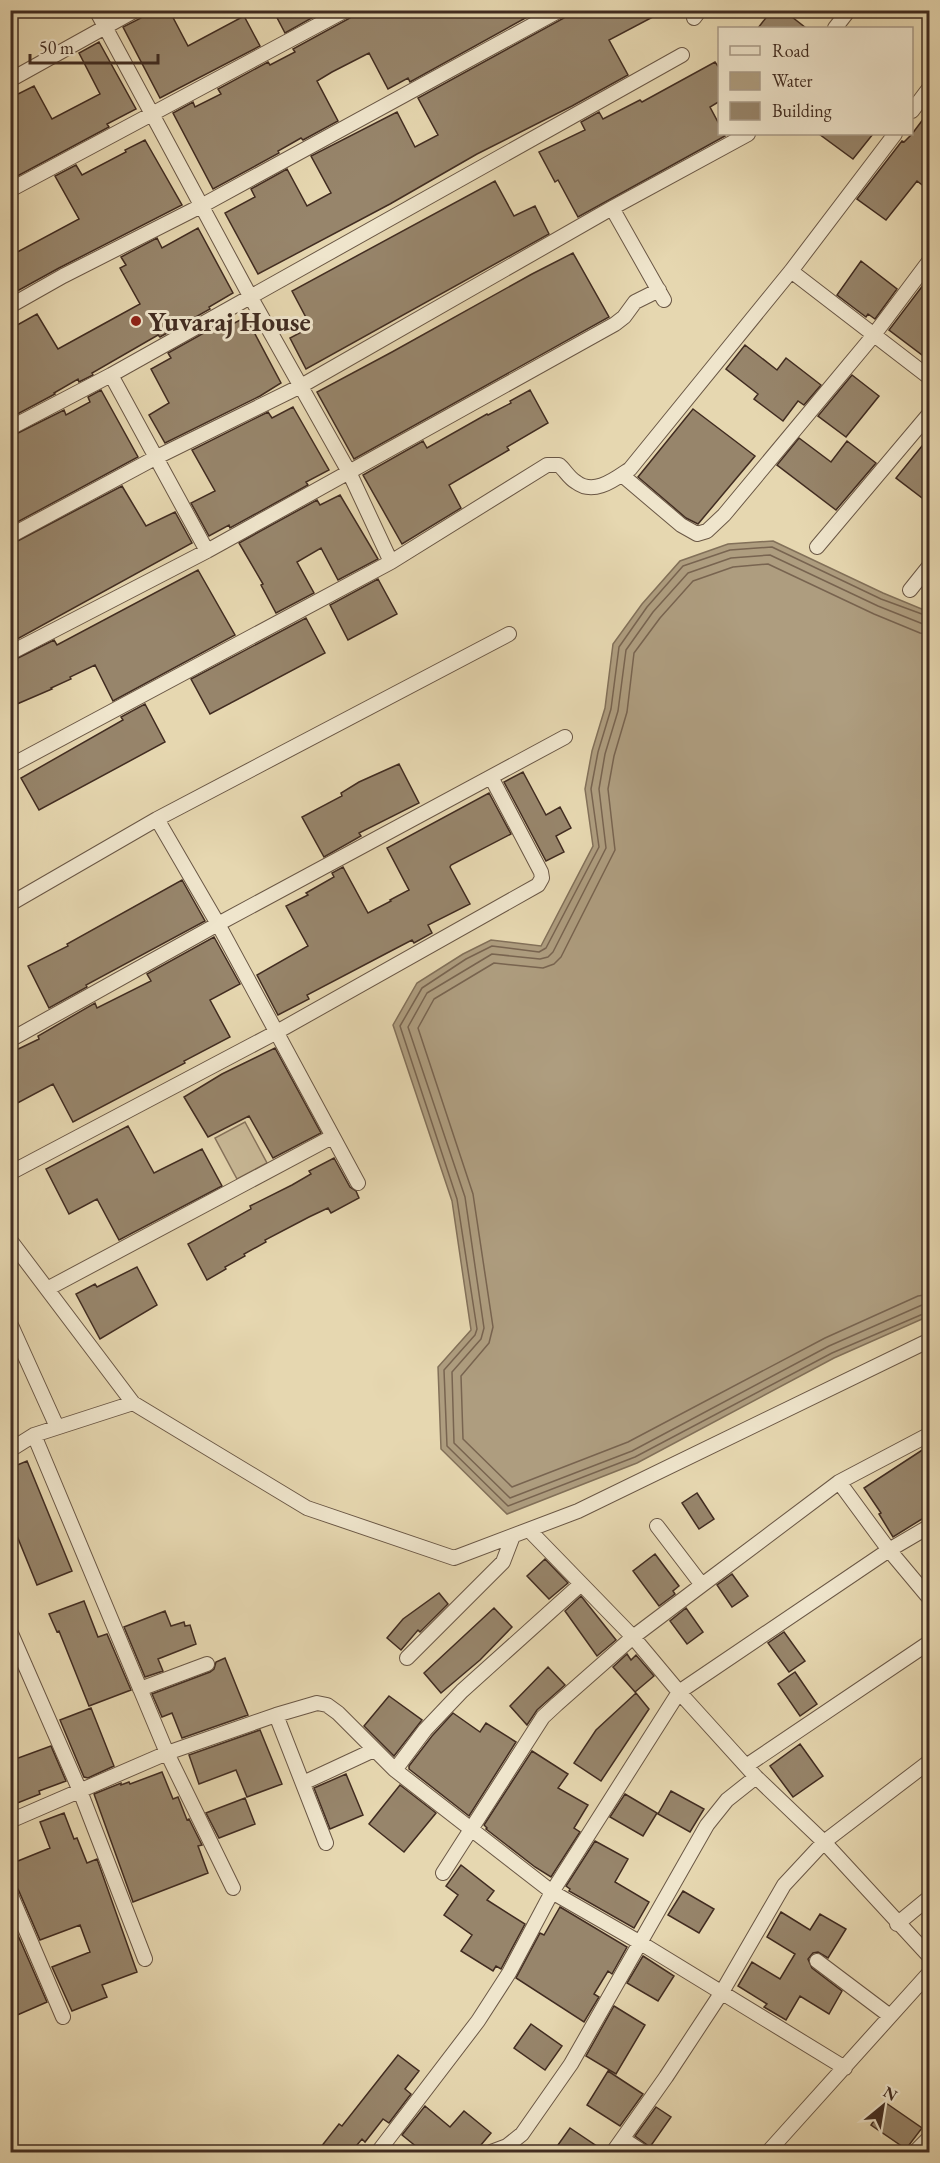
<svg xmlns="http://www.w3.org/2000/svg" width="940" height="2163" font-family="'EB Garamond',serif">
  <rect width="100%" height="100%" fill="#e6d7b0"/>
  <filter id="stains"><feTurbulence type="fractalNoise" baseFrequency=".00333" numOctaves="4"/><feColorMatrix values="0 0 0 0 .2 0 0 0 0 .09 0 0 0 0 .02 0 0 0 .5 -.17"/></filter>
  <radialGradient id="worn" r=".72"><stop offset=".6" stop-color="#630" stop-opacity="0"/><stop offset="1" stop-color="#630" stop-opacity=".3"/></radialGradient>
  <!-- green -->
  <path fill="#caba98" stroke="#86735c" stroke-width="1.5" d="M245 1122 267 1163 237 1179 215 1138Z"/>
  <!-- water -->
  <path fill="#ae9d7f" stroke="#827059" stroke-width="1.5" d="M773 541 883 593 929 612V1316L834 1358 637 1463 507 1514 441 1449 438 1367 471 1330 452 1201 393 1025 417 983 463 954 491 940 541 946 593 846 585 789 592 751 605 708 613 644 642 604 680 561 728 544Z"/>
  <g fill="none" stroke-linecap="round" stroke-linejoin="round">
    <!-- shore -->
    <path stroke="#786450" stroke-width="1.5" d="M930 617 881 599 772 547 730 550 683 566 647 607 619 647 611 709 598 752 591 789 599 847 546 948 539 952 492 946 466 959 422 988 400 1026 457 1199 477 1329 475 1335 444 1370 447 1446 508 1506 635 1457 832 1353 930 1311
      M930 625 923 624 878 606 770 555 731 558 688 573 653 612 626 650 618 711 605 754 599 789 606 848 553 952 548 957 540 959 492 954 427 993 408 1027 465 1197 484 1328 481 1339 452 1372 454 1443 510 1498 632 1451 829 1346 922 1305 930 1303
      M930 634 920 633 874 614 768 564 733 567 693 581 660 618 634 653 627 712 614 756 608 789 615 850 561 957 554 964 543 968 494 963 434 999 418 1028 473 1194 493 1327 489 1343 461 1376 463 1439 512 1487 628 1442 825 1338 918 1296 930 1294"/>
  </g>
  <!-- building -->
  <path fill="#97856b" stroke="#412c21" stroke-width="1.5" d="M145 10H169L188 46 244 16 260 46 160 98 123 27 141 18Z
    M273 10H326L285 33Z
    M355 10H540L410 82 408 78 388 89 369 53 332 72 317 81 338 121 303 140 301 138 278 151 279 153 213 189 173 113 193 102 195 107 221 94 218 89 268 62 270 65 295 52 293 49 350 18Z
    M569 10H666L609 40 628 75 572 106 477 154 390 204 258 274 225 213 255 197 251 189 287 169 307 206 331 193 311 156 397 112 415 147 438 135 418 98 564 18Z
    M772 10H783L806 28H758Z
    M99 42 136 109 107 124 109 127 10 180V98L34 86 52 119 100 94 79 53Z
    M715 62 720 69V101L710 107 720 126V134H723L725 136 578 217 558 180 555 182 539 152 585 130 581 122 599 112 603 119 640 100 642 102Z
    M930 110V191L917 181 886 220 857 199 902 141 904 142 912 134Z
    M819 134H873L853 159Z
    M145 140 182 205 59 268 10 295V256L79 219 55 176 76 165 82 175 126 152 125 150Z
    M495 181 514 216 535 206 549 234 306 369 290 338 311 327 292 291Z
    M198 228 233 293 209 307 210 309 160 337 158 335 92 373 93 375 79 382 78 379 54 393 55 394 10 418V329L37 314 58 349 98 327 140 304 120 268 126 265 121 257 157 238 162 248Z
    M573 253 609 317 354 459 317 392 392 352 532 274Z
    M861 261 897 289 875 319 868 314 866 317 837 295Z
    M930 276V361L889 330Z
    M246 317 281 383 260 396 165 443 149 415 169 403 151 369 171 358 168 353 218 325 221 330Z
    M745 345 777 370 786 358 821 385 804 405 798 401 783 421 754 399 758 394 726 369Z
    M852 375 879 396 846 437 818 416Z
    M101 390 138 457 10 526V437L64 410 66 415 90 402 88 397Z
    M530 390 548 423 507 447 509 450 449 485 461 508 402 544 363 475 423 441 427 448 487 414 488 415 511 403 510 401Z
    M293 407 329 470 306 482 308 485 230 528 229 525 209 536 191 503 215 491 192 450 268 412 272 418Z
    M693 409 755 456 698 524 686 518 638 477Z
    M930 436V504L896 478Z
    M799 438 831 462 847 441 876 463 836 510 777 465Z
    M122 486 146 526 175 512 192 543 10 643V545Z
    M340 495 378 559 338 580 321 548 297 562 314 593 276 613 261 585 263 584 239 543 317 500 320 505Z
    M198 570 235 635 113 701 95 665 70 677 71 679 51 688 52 689 10 707V662L54 640 57 645Z
    M378 579 397 614 348 640 330 605Z
    M306 618 325 653 210 714 191 679Z
    M145 704 165 742 39 810 21 778 123 720 121 717Z
    M399 764 419 803 359 833 361 836 324 857 302 817 342 796 341 793 359 782Z
    M523 772 546 815 560 807 571 828 556 836 564 852 546 861 504 782Z
    M489 793 511 834 451 865 450 867 470 904 428 925 432 933 414 943 412 940 389 952 307 995 309 999 278 1015 257 975 308 946 286 906 308 895 306 893 334 877 332 873 343 867 368 913 391 901 390 900 409 890 387 848Z
    M182 880 205 921 86 985 87 987 49 1008 28 966 68 946 67 944Z
    M214 937 240 984 210 1000 230 1037 184 1061 185 1063 73 1122 53 1084 10 1107V1053L39 1039 38 1036 95 1003 97 1008 151 981 147 974Z
    M275 1048 321 1133 273 1158 249 1116 208 1137 184 1097 222 1074Z
    M128 1126 154 1173 202 1149 222 1186 119 1240 97 1199 69 1214 46 1169Z
    M334 1158 350 1187 356 1191 359 1198 331 1213 328 1208 309 1217 265 1240 266 1242 244 1254 245 1256 225 1267 226 1269 207 1280 188 1244 251 1209 250 1206 292 1185 311 1174 309 1171Z
    M137 1267 157 1305 100 1339 76 1294 95 1284 97 1287Z
    M930 1445V1514L893 1537 879 1514 881 1513 864 1488Z
    M27 1461 72 1571 37 1585 13 1526 15 1525 10 1513V1468Z
    M697 1493 714 1519 699 1529 682 1503Z
    M655 1554 679 1586 673 1591 675 1594 659 1606 633 1571Z
    M545 1559 568 1583 549 1599 527 1576Z
    M732 1574 748 1596 732 1607 717 1585Z
    M439 1593 448 1604 420 1632 418 1630 401 1650 387 1638 403 1619Z
    M581 1596 616 1640 597 1656 565 1611Z
    M84 1601 98 1637 107 1634 131 1690 89 1706 59 1631 57 1632 49 1614Z
    M494 1608 512 1627 480 1660 441 1693 424 1673Z
    M686 1608 703 1632 687 1644 670 1621Z
    M165 1611 171 1626 184 1622 185 1626 190 1625 196 1644 158 1659 163 1671 145 1677 124 1627Z
    M784 1632 805 1661 789 1672 768 1643Z
    M627 1654 631 1660 636 1655 654 1676 635 1692 613 1667Z
    M225 1658 248 1715 182 1738 172 1713 162 1717 152 1694 210 1672 214 1669 216 1662Z
    M548 1667 565 1685 537 1710 527 1725 510 1706Z
    M795 1672 817 1704 800 1716 778 1684Z
    M636 1693 649 1709 601 1781 574 1763 596 1730Z
    M389 1696 422 1720 394 1756 364 1726Z
    M91 1708 114 1766 88 1778 84 1777 60 1720Z
    M453 1713 480 1732 486 1723 516 1742 469 1816 409 1769V1766L432 1736Z
    M260 1730 282 1784 247 1797 236 1770 199 1784 189 1755Z
    M800 1744 823 1776 793 1797 770 1766Z
    M51 1746 66 1781 39 1791 40 1794 10 1806V1761Z
    M532 1751 568 1774 558 1788 588 1805 574 1828 580 1832 551 1877 535 1867 486 1829 487 1828 484 1825Z
    M162 1772 173 1799 178 1797 187 1820 189 1819 202 1845 198 1846 208 1873 133 1902 94 1794 121 1783V1785L129 1782 130 1784Z
    M346 1774 363 1815 330 1829 314 1788Z
    M400 1785 436 1813 404 1852 369 1824Z
    M671 1791 704 1809 690 1832 658 1814Z
    M625 1794 657 1813 643 1836 610 1817Z
    M245 1798 255 1824 219 1838 206 1813Z
    M64 1813 74 1839 77 1838 87 1863 97 1859 137 1972 102 1985 107 1997 72 2011 52 1967 90 1952 80 1925 40 1940 18 1889 10 1884V1873L16 1872 13 1863 50 1848 40 1822Z
    M595 1841 628 1859 615 1882 649 1902 634 1928 569 1891 570 1889 566 1886Z
    M461 1865 494 1891 487 1900 525 1924 501 1969 496 1966 493 1971 461 1951 472 1935 444 1915 458 1895 446 1886Z
    M683 1891 714 1909 699 1933 668 1915Z
    M560 1907 627 1947 612 1974 608 1971 594 1994 599 1997 584 2022 516 1978 540 1933 544 1935Z
    M781 1912 810 1930 820 1914 846 1929 828 1958 818 1952 813 1953 808 1959 812 1968 842 1991 829 2014 800 1996 786 2020 764 2007 767 2004 738 1986 752 1962 780 1979 795 1954 767 1937Z
    M10 1917 47 2002 15 2016 14 2014 10 2015Z
    M643 1956 674 1976 658 2001 627 1983Z
    M614 2006 645 2025 616 2074 586 2056Z
    M531 2024 562 2046 545 2070 514 2048Z
    M398 2055 419 2071 405 2089 411 2094 389 2123 383 2119 365 2142 362 2139 351 2152H317L339 2124 342 2126Z
    M608 2071 643 2094 620 2126 587 2105Z
    M886 2103 922 2128 906 2149 871 2125Z
    M425 2106 450 2127 464 2111 491 2133 475 2152H423L402 2135Z
    M656 2107 671 2117 650 2147 635 2136Z
    M570 2128 604 2151V2152H553Z"/>
  <g fill="none" stroke-linecap="round" stroke-linejoin="round">
    <defs>
      <path id="street" d="M96 10 250 296 349 472 391 562
        M694 18 700 10
        M835 28 849 10
        M10 80 136 10
        M912 111 930 87
        M10 190 346 10
        M612 208 664 300
        M791 271 930 378
        M10 306 63 276 203 205 560 10
        M111 375 207 551
        M10 428 111 375 682 55
        M622 475 681 525 697 534 707 531 724 515 873 336 930 260
        M10 536 155 458 301 386 612 208 748 134
        M817 547 930 413
        M910 590 930 565
        M10 653 207 551 615 324 624 317 635 302 659 290
        M10 766 391 562 547 465H559C565 470 569 478 576 482 594 496 615 479 630 469L791 271 895 134
        M157 819 218 924 358 1183
        M10 904 157 819 509 634
        M10 1040 218 924 565 737
        M10 1173 275 1033 538 885 542 878 541 872 491 777
        M10 1240 133 1403 307 1508 454 1558 578 1511 930 1340
        M47 1289 332 1137
        M10 1323 57 1427
        M34 1435 167 1753 233 1888
        M10 1450 34 1435 133 1403
        M839 1482 889 1550 930 1599
        M657 1526 702 1585
        M529 1530 633 1637 679 1692 756 1777 824 1842 930 1957
        M10 1631 80 1791 145 1959
        M407 1658 503 1562 513 1536
        M140 1689 207 1664
        M276 1715 326 1843
        M746 1766 930 1642
        M395 1770 425 1730 462 1691 581 1584
        M303 1783 374 1750
        M10 1821 167 1753 276 1715 317 1703 327 1705 338 1713 395 1770 552 1892 639 1942 845 2068
        M443 1873 534 1731 543 1717 557 1704 633 1637 702 1585 839 1482 930 1434
        M10 1893 63 2017
        M897 1924 930 1897
        M817 1961 890 2016
        M623 2139 643 2152
        M378 2152 478 2021 509 1973 552 1892 679 1692 889 1550 930 1526
        M491 2152 507 2146 522 2134 571 2064 707 1825 727 1800 756 1777
        M613 2152 666 2077 722 1992 784 1885 824 1842 930 1761
        M768 2152 930 1972
        M915 2152 930 2137"/>
    </defs>
    <!-- street casing -->
    <use href="#street" stroke="#6a5745" stroke-width="16"/>
    <!-- street -->
    <use href="#street" stroke="#efe5cc" stroke-width="14"/>
  </g>
  <!-- markers -->
  <circle fill="#8f2418" stroke="#efe5cc" stroke-width="2" cx="136" cy="321" r="6"/>
  <g text-anchor="middle" dominant-baseline="central" stroke-width="6" stroke-linejoin="round" paint-order="stroke">
    <!-- poi labels -->
    <g font-size="27" font-weight="bold" fill="#412c21" stroke="#efe5cc" text-anchor="start">
      <text x="148" y="321">Yuvaraj House</text>
    </g>
  </g>
  <!-- margin -->
  <rect width="940" height="2163" fill="none" stroke="#e6d7b0" stroke-width="36"/>
  <rect x="12" y="12" width="916" height="2139" fill="none" stroke="#412c21" stroke-width="3"/>
  <rect x="18" y="18" width="904" height="2127" fill="none" stroke="#412c21" stroke-width="1.5"/>
  <!-- legend -->
  <rect x="718" y="27" width="195" height="108" fill="#efe5cc" stroke="#a99b88" stroke-width="1.5"/>
  <rect x="730" y="46" width="30" height="9" fill="#efe5cc" stroke="#a99b88" stroke-width="1.5"/>
  <text x="772" y="57" font-size="18" fill="#412c21">Road</text>
  <rect x="730" y="72" width="30" height="18" fill="#ae9d7f" stroke="#a99b88" stroke-width="1.5"/>
  <text x="772" y="87" font-size="18" fill="#412c21">Water</text>
  <rect x="730" y="102" width="30" height="18" fill="#97856b" stroke="#a99b88" stroke-width="1.5"/>
  <text x="772" y="117" font-size="18" fill="#412c21">Building</text>
  <!-- north arrow -->
  <g transform="translate(883 2106) rotate(30)" stroke="#efe5cc" stroke-width="4.5" paint-order="stroke">
  <path d="M0-4.5L10 22L0 15L-10 22Z" fill="#412c21"/>
  <text y="-9" font-size="16" font-weight="bold" text-anchor="middle" fill="#412c21">N</text>
  </g>
  <!-- scale -->
  <path d="M30 54v9h128v-9" fill="none" stroke="#412c21" stroke-width="3"/>
  <text x="39" y="54" font-size="18" fill="#412c21" stroke="#efe5cc" stroke-width="4.5" paint-order="stroke">50 m</text>
  <rect width="100%" height="100%" filter="url(#stains)"/>
  <rect width="100%" height="100%" fill="url(#worn)"/>
</svg>
